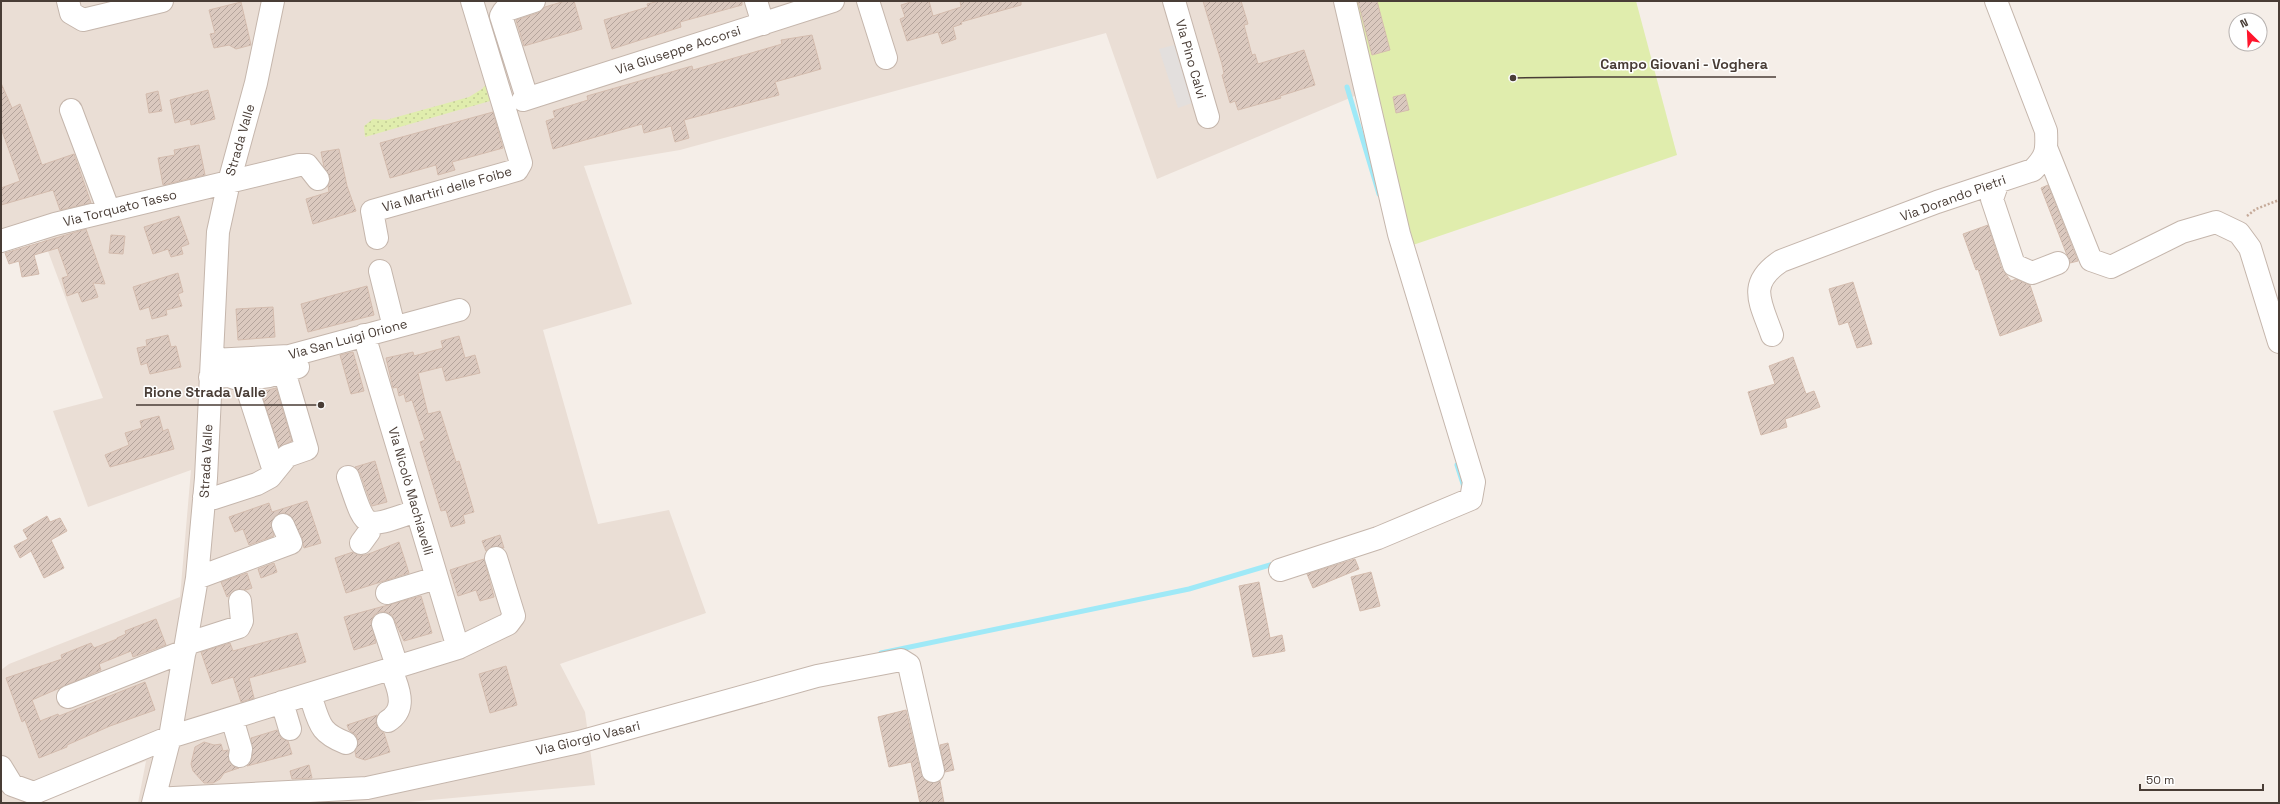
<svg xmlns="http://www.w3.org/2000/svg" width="2280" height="804" font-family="'Space Grotesk',sans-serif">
  <defs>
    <pattern id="grass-dots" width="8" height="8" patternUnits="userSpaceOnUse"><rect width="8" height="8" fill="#e0edad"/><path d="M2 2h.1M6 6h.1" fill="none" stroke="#c2cc95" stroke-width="1.8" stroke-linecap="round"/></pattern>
    <pattern id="building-hatch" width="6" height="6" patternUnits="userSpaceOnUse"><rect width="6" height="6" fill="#dbc9bf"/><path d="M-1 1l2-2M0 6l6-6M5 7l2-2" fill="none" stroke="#b4a49c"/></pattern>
  </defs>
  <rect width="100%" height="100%" fill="#f5eee8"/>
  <!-- residential -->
  <path fill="#eaded5" d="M1 1H1334L1357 95 1157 179 1106 33 680 150 584 166 632 304 543 330 598 524 669 510 706 613 560 664 585 712 595 785 398 803H138L146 761 35 803H1V670L9 664 180 597 191 470 88 507 53 411 103 398 43 238 1 252Z"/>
  <!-- grass -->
  <path fill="url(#grass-dots)" d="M491 78 497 99 365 137 364 126 373 119 386 120 469 97 482 89Z"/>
  <!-- pitch -->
  <path fill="#e0edad" d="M1351 1H1636L1677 155 1410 246Z"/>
  <!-- parking -->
  <path fill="#e3dfdd" d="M1174 45 1192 103 1178 108 1159 49Z"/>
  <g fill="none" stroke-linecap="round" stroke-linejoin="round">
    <!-- stream -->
    <path stroke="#9fe9f7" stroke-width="5" d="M1347 87 1379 194
      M1457 465 1465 490
      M881 653 1189 589 1277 563"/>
  </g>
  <!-- building -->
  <path fill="url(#building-hatch)" stroke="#d4bcae" d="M565 1H574L582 29 524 46 516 20 538 13 545 7Z
    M659 1H742V5L680 22 681 27 612 49 604 20 648 7 647 4Z
    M914 1H929L933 16 961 7 960 1H1021V5L961 22 962 24 953 27 956 39 942 44 938 32 907 41 900 19 905 17 901 5Z
    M1203 1H1241L1248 24 1244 25 1252 55 1255 54 1258 64 1304 50 1315 85 1280 96 1281 98 1238 110 1235 101 1230 103 1222 75 1224 74 1222 64Z
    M1358 1H1377L1390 50 1372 55Z
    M241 2 251 45 236 49 229 45 214 48 210 34 215 33 209 10Z
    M812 35 821 69 775 82 779 95 684 120 689 138 675 142 671 126 644 133 642 124 553 149 546 121 555 118 553 111 588 100 587 96 692 66 693 70 782 44 781 40Z
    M1 83 12 108 20 104 42 165 74 154 91 203 60 210 53 190 1 205V188L20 181 1 128Z
    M208 90 215 119 191 125 190 119 175 123 170 100Z
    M158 91 162 111 149 113 146 94Z
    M1405 94 1409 110 1396 113 1393 97Z
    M493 112 503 148 452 162 455 170 438 175 436 165 390 178 380 143Z
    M199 145 205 175 163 185 158 158 175 155 174 150Z
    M339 149 347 186 356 211 313 224 306 199 329 192 328 186 330 177 324 167 321 152Z
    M2048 185 2078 261 2070 263 2041 188Z
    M179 216 189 244 181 247 183 254 171 257 168 249 153 254 144 227Z
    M1988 225 2002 269 2011 281 2016 279 2030 285 2042 321 2000 336 1978 269 1976 270 1963 234Z
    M86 229 105 284 93 283 98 297 82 302 78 292 67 296 62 278 68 276 58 248 34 255 39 274 22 277 19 261 9 264 5 253Z
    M111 235 125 236 123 254 109 253Z
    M178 273 183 292 178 294 182 306 166 310 167 315 152 319 149 307 140 310 133 287Z
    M1853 282 1872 344 1857 348 1848 322 1839 325 1829 289Z
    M367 286 374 315 308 332 301 304Z
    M273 307 275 337 238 340 236 309Z
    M168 335 171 347 176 346 181 367 150 374 147 363 141 365 137 348 147 346 146 340Z
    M459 336 465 358 475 355 480 373 446 381 442 367 418 373 428 414 440 411 456 462 459 461 474 512 463 515 465 523 451 527 446 510 441 511 420 442 425 440 412 400 406 402 404 394 399 396 397 387 393 388 386 358 413 352 414 356 443 348 441 341Z
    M353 352 364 391 351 394 340 355Z
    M1793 357 1806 394 1814 391 1820 407 1785 419 1787 427 1761 435 1748 392 1775 384 1769 366Z
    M276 388 292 441 279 447 261 392Z
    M159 416 163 431 168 429 174 449 110 467 105 455 129 445 125 433 142 428 140 421Z
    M375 461 387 502 372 506 360 473 355 467Z
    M307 501 321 543 304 548 302 538 290 515 284 513 278 514 271 523 274 536 249 545 243 529 235 532 229 517 269 503 272 512Z
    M47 516 50 522 60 518 67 531 51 540 64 568 44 578 31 551 20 558 14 546 28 539 23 530Z
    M500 535 504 548 493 546 486 551 482 541Z
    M399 542 409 573 346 593 335 558 353 552 359 555H366Z
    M484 559 494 597 480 601 476 590 458 596 450 570Z
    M1355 559 1359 569 1313 588 1307 574Z
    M274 563 277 572 261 578 258 569Z
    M1371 572 1380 606 1360 611 1351 577Z
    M247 573 252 588 246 590 238 589 227 597 221 582Z
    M1259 582 1270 638 1282 635 1285 651 1253 657 1239 586Z
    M421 596 432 633 404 641 392 615 386 612H379L374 615 371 622 376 643 354 650 344 617Z
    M156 619 166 645 133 657 131 651 99 664 101 670 32 700 40 721 58 714 59 716 145 682 155 710 110 726 67 745V747L39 758 25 720 22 722 6 678 62 659 61 655 91 643 94 648 117 639V638L126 634 125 631Z
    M297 633 306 662 249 678 254 698 241 702 233 677 212 684 201 652 230 643 233 651Z
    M506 666 517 705 490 713 479 674Z
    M906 710 921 774 929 783 940 781 944 803H920L911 762 889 767 878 717Z
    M377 715 376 723 378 729 384 733 390 752 365 760 356 757 355 751 358 741 356 735 349 730 347 725Z
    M277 730 281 738 288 741 292 754 247 766 252 758 251 738Z
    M204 742 214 745 221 744 223 751 228 750 229 761 233 766 239 768 224 773 220 779 213 783H204L193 771 191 764 195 747Z
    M948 743 954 770 945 772 940 745Z
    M309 765 312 778 292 779 290 771Z"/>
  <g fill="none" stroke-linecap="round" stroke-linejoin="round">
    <defs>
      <path id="minor" d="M68 1 71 13 83 20 162 1
        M756 1 763 24
        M868 1 886 58
        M1174 1 1208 117
        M527 98 501 16 504 11 534 1
        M523 100 833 1
        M71 110 109 211
        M2047 150 2091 260 2111 267 2182 232 2216 222 2239 233 2250 248 2279 342
        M1998 182 1992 199 2014 265 2032 273 2058 263
        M377 238 372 211 517 170 521 163 472 1
        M1 241 55 224 299 165H307L318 179
        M380 271 394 327
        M1772 335C1761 303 1746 284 1781 261L1937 202 2033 170C2047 156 2047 150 2046 131L1996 1
        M212 360 289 356 459 310
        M210 377 229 376 241 380 249 394 274 471
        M241 380 269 376 298 367
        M348 477C367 531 361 530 416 511
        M204 497 214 498 257 484 270 477 287 456 307 449 284 371
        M361 543 369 532
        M1280 570 1378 538 1471 499 1474 482 1399 234 1345 1
        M197 578 291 543 283 525
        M387 593 436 578
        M383 624 397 666
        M186 644 239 627 242 621 240 601
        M458 648 508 624 514 616 496 558
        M68 697 185 651
        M282 702 290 729
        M313 704C320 727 323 734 346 743
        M232 718 241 749 240 756
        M388 721C404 711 401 696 395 680
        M1 767 12 785 34 793 170 737 458 648 364 335
        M154 799 367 788 579 742 817 676 901 660 909 665 933 771
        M153 803 170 737 197 578 206 478 218 232 229 182 256 83 273 1"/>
    </defs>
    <!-- minor casing -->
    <use href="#minor" stroke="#c5b6ac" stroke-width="24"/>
    <!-- path -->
    <path stroke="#c5aa99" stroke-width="2.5" stroke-dasharray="2 2" stroke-linecap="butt" d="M2247 216 2256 209 2279 200"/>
    <!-- minor -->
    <use href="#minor" stroke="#fff" stroke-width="22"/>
  </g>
  <g text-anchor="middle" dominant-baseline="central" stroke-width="3" stroke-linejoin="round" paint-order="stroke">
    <!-- street labels -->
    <g font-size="13" fill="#493d36" stroke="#fff">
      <text transform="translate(678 50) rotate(-18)">Via Giuseppe Accorsi</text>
      <text transform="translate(1191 59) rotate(74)">Via Pino Calvi</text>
      <text transform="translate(240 140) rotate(-74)">Strada Valle</text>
      <text transform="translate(447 189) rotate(-16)">Via Martiri delle Foibe</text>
      <text transform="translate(1953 198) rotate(-20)">Via Dorando Pietri</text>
      <text transform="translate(120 208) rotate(-14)">Via Torquato Tasso</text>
      <text transform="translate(348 339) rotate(-15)">Via San Luigi Orione</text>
      <text transform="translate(206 461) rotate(-87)">Strada Valle</text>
      <text transform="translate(411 491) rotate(74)">Via Nicolò Machiavelli</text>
      <text transform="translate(588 738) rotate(-14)">Via Giorgio Vasari</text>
    </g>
  </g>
  <!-- callouts -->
  <path fill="none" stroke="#493d36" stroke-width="1.5" d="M1513 78L1592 77H1776M321 405L274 405H136"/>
  <g fill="#493d36" stroke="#fff" stroke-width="1.5">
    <circle cx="1513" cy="78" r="4"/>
    <circle cx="321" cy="405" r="4"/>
  </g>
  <g font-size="14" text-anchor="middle" font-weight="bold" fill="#493d36" stroke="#fff" stroke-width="3" stroke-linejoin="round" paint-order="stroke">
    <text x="1684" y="69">Campo Giovani - Voghera</text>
    <text x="205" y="397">Rione Strada Valle</text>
  </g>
  <!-- border -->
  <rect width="2280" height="804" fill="none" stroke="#493d36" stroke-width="4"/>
  <!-- north arrow -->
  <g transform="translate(2248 32) rotate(336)"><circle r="19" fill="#ffffff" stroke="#b6b1af"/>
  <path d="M0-3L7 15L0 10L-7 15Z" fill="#ff152c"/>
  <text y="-6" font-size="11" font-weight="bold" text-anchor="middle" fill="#493d36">N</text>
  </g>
  <!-- scale -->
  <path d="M2140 784v6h123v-6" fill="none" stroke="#493d36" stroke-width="2"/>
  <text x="2146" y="784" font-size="12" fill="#493d36" stroke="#ffffff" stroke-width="3" paint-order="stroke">50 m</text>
</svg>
